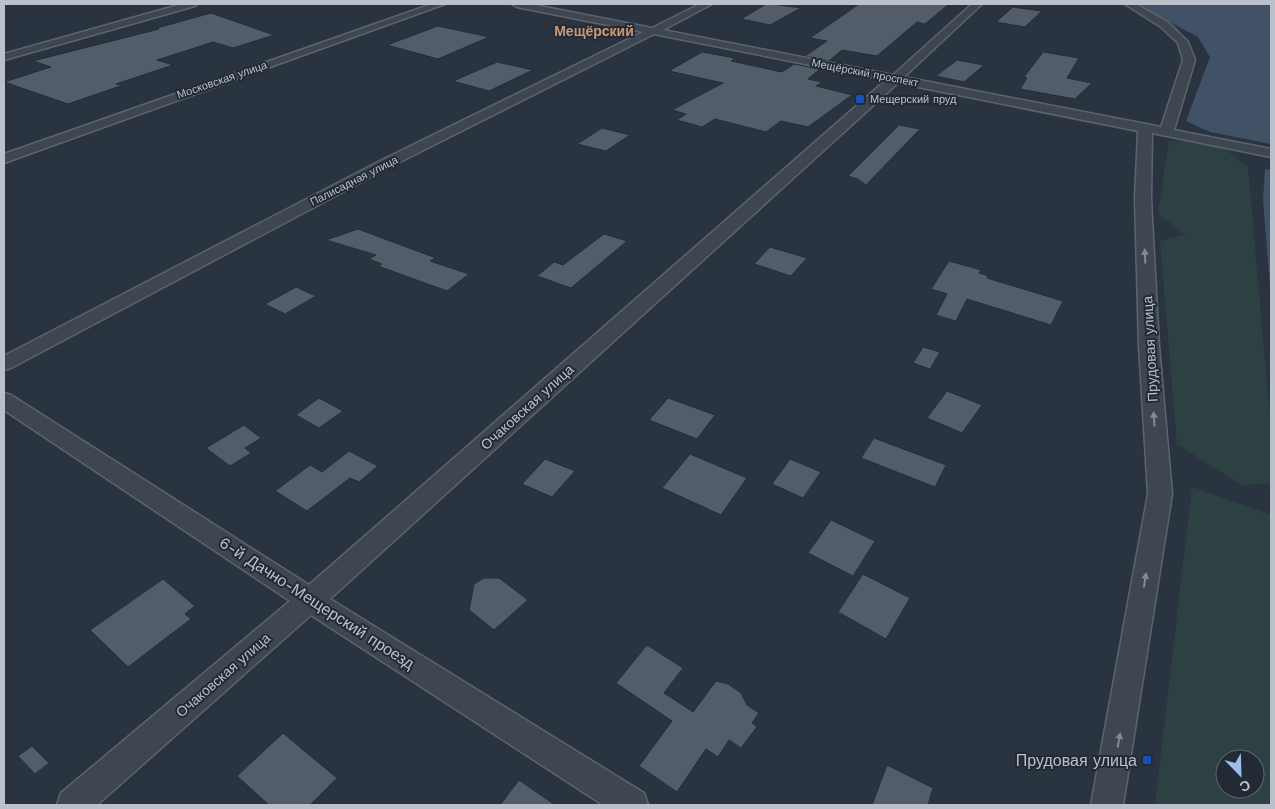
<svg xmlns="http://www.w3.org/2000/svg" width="1275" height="809" font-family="'Work Sans',sans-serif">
  <rect width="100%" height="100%" fill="#2a3440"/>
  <!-- green -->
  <path fill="#2d4142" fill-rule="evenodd" d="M1169 141H1187L1224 148 1248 167 1271 429V483L1241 485 1177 444 1160 241 1185 234 1158 214Z
    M1192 487 1271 515V805H1155ZM1225 759H1255V789H1225Z"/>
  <!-- water -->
  <path fill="#415267" d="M1136 4H1271V144L1210 132 1186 121 1210 57 1198 37Z
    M1265 169 1271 170V299L1263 200Z"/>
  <!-- building -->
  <path fill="#535d6a" stroke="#242d37" d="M766 4H772L801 8 770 25 741 19Z
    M859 4H949L925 24 917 22 877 56 842 50 829 61 805 56 827 41 810 38Z
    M1013 7 1019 8 1042 11 1025 27 996 22Z
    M211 13 274 35 233 48 213 42 157 60 173 65 116 84 123 85 68 104 4 82 51 67 33 61 159 29 157 28Z
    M438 26 489 37 438 59 387 45Z
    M702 52 735 58 731 61 782 72 794 64 820 69 808 79 822 82 816 86 852 95 808 127 781 121 766 132 715 119 702 127 677 120 686 114 672 110 723 83 669 71Z
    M1043 52 1079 58 1067 78 1092 83 1075 99 1020 89 1027 78 1024 77Z
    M957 60 984 65 964 82 936 76Z
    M497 62 533 70 489 91 453 81Z
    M899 125 920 129 866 185 858 179 848 176Z
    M602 128 630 135 606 151 577 144Z
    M358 229 436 258 430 261 469 274 447 291 378 266 382 264 369 259 376 255 326 240Z
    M604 234 627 241 571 288 537 276 554 262 563 265Z
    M770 247 807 258 791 276 754 264Z
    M949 261 981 270 979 273 988 276 987 278 1063 301 1051 325 967 299 956 321 936 315 947 294 931 289Z
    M296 287 316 296 285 314 265 304Z
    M923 347 940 352 930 369 913 363Z
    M947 391 982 405 962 433 927 418Z
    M319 398 343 411 319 428 296 415Z
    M668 398 715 415 697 439 649 420Z
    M244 425 261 438 245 448 251 453 230 466 206 448Z
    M874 438 946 465 935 487 861 458Z
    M349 451 378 466 359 482 350 478 307 511 275 491 310 465 322 472Z
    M690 454 747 478 721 515 662 488Z
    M545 459 575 471 552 497 522 484Z
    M790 459 821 472 803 498 772 484Z
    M831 520 875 541 853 576 808 553Z
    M863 574 910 598 886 639 838 612Z
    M484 578H499L528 600 494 630 469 610 474 584Z
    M163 579 195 606 185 614 191 619 128 667 90 630Z
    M647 645 683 668 664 693 693 712 716 681 728 684 741 693 747 705 759 713 752 723 757 727 741 748 729 740 718 757 706 749 677 792 639 766 672 721 616 683Z
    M283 733 337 778 310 805H269L237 776Z
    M32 746 49 763 35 774 18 756Z
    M887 765 933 788 928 805H872Z
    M519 780 555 805H500Z"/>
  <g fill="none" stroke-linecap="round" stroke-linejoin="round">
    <defs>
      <path id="street" d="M182 4H197L195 6 4 60V54Z
        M432 4H445L4 163V154Z
        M512 4H530L652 28 700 4H712L663 30 893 75 972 4H982L904 77 1161 127 1183 60 1178 43 1161 27 1125 4H1136L1169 23 1188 42 1195 60 1174 130 1271 149V157L1152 133 1151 199 1159 346 1172 494 1123 805H1091L1148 494 1139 346 1135 199 1138 131 898 83 330 599 644 793 648 805H603L311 615 97 805H57L61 793 290 601 4 410V393L11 395 309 585 886 80 654 34 390 167 11 368 4 370V356L380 161 643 32 517 7Z"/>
    </defs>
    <!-- street casing -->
    <use href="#street" stroke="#5c646d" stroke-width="3"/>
    <!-- street -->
    <use href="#street" fill="#3e4650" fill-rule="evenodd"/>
  </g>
  <!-- one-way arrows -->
  <defs><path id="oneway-solid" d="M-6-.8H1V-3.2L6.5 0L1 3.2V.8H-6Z" transform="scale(1.25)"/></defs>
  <g fill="#838a93">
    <use href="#oneway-solid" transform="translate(1145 256) rotate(-92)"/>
    <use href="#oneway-solid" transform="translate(1154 419) rotate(-94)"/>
    <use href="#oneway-solid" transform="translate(1145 580) rotate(-81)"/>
    <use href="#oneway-solid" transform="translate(1119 740) rotate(-80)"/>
  </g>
  <!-- markers -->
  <g fill="#1a4fb4" stroke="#222b35" stroke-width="2">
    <rect x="855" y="94" width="10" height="10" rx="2.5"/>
    <rect x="1142" y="755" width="10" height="10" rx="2.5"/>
  </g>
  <g text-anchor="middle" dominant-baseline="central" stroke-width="4" stroke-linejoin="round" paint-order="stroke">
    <!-- far-street labels -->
    <g font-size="11" fill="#bbc1ca" stroke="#222b35">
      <text transform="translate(865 73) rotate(11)">Мещёрский проспект</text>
      <text transform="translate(222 80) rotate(-19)">Московская улица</text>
      <text transform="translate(354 181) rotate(-27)">Палисадная улица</text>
    </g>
    <!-- far-poi labels -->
    <g font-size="11" fill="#bbc1ca" stroke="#222b35" text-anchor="start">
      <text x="870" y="99">Мещерский пруд</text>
    </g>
    <!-- far-quarter labels -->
    <g font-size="14" font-weight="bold" fill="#cb9875" stroke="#222b35">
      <text x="594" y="31">Мещёрский</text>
    </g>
    <!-- street labels -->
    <g font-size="14" fill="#bbc1ca" stroke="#222b35">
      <text transform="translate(1150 349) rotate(-93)">Прудовая улица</text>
      <text transform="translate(527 407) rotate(-42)">Очаковская улица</text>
      <text transform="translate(223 675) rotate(-41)">Очаковская улица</text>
    </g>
    <!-- near-street labels -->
    <g font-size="16" fill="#bbc1ca" stroke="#222b35">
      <text transform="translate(317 603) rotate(33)">6-й Дачно-Мещерский проезд</text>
    </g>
    <!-- near-poi labels -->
    <g font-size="16" fill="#bbc1ca" stroke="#222b35" text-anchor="end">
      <text x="1137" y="760">Прудовая улица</text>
    </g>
  </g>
  <!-- border -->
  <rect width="1275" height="809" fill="none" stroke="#bbc1ca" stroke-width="10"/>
  <!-- north arrow -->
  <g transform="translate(1240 774) rotate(157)"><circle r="24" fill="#222b35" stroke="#5f6771"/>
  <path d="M0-4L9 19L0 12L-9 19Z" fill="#9cbded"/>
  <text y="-8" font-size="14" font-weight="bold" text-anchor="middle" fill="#bbc1ca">С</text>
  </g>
</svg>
